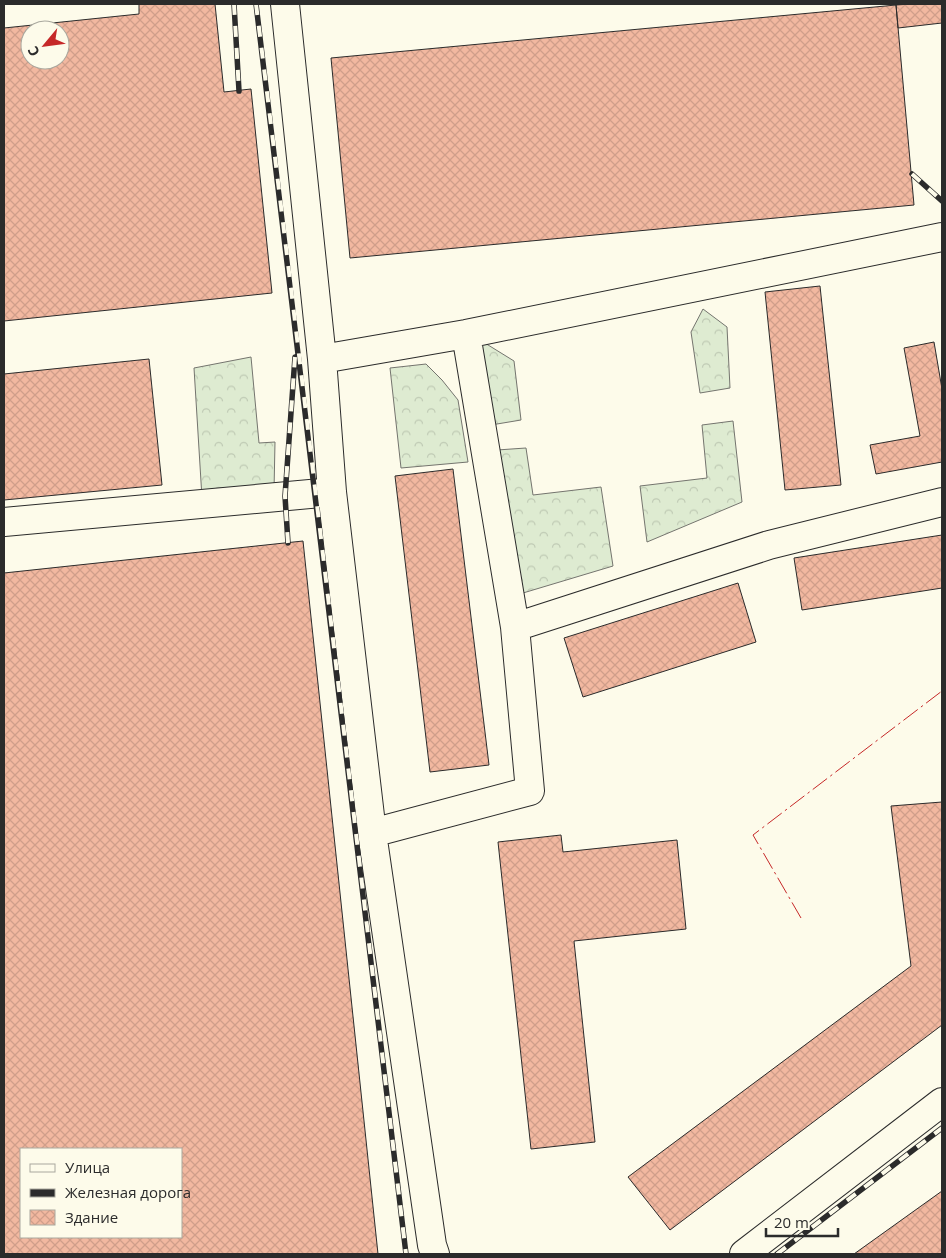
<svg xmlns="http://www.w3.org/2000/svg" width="946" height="1258" font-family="'Open Sans',sans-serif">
  <defs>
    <pattern id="forest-crowns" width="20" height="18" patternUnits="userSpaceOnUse" patternTransform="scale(1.25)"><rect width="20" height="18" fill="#deebd1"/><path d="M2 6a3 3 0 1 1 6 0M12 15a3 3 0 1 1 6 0" fill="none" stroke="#bfcab4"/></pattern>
    <pattern id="building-cross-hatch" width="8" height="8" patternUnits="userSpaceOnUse" patternTransform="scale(1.25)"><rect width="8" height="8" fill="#f2b8a0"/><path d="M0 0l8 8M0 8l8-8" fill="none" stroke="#d09e8a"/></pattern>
  </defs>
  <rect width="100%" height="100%" fill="#fdfbea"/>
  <!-- forest -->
  <path fill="url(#forest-crowns)" stroke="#74746e" d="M703 309 727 327 730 388 700 393 691 332Z
    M480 340 514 361 521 420 491 425Z
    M251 357 259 443 275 442 274 491 202 498 194 368Z
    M426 364 442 380 458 400 468 462 401 468 390 368Z
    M733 421 742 502 647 542 640 486 707 478 702 425Z
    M526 448 533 495 601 487 613 566 523 593 497 450Z"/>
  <!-- building -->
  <path fill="url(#building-cross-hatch)" stroke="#2b2b2b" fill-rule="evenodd" d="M139 4H215L224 92 251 89 272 293 4 321V28L139 14ZM30 30H60V60H30Z
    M911 4H942V23L898 28 896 5Z
    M896 5 914 205 350 258 331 58Z
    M820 286 841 485 785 490 765 292Z
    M934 342 942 389V462L876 474 870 445 920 436 904 348Z
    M149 359 162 485 4 500V374Z
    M453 469 489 765 430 772 395 476Z
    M942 535V588L802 610 794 558Z
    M303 541 378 1254H4V573ZM21 1149H181V1237H21Z
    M738 583 756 642 583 697 564 638Z
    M942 802V1025L670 1230 628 1177 911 966 891 806Z
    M561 835 563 852 677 840 686 929 574 941 595 1142 531 1149 498 842Z
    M942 1191V1254H854Z"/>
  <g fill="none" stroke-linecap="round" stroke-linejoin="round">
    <defs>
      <path id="minor" d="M285 4 322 359 332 492 372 833 432 1245 435 1254
        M466 334 515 627
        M322 359 466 334 942 237
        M4 522 332 492
        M372 833 530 791 515 627 769 545 942 502
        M744 1254 942 1102"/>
    </defs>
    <!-- minor casing -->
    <use href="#minor" stroke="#2b2b2b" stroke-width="30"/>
    <!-- minor -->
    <use href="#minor" stroke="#fdfbea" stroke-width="28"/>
    <defs>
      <path id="rail" d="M234 4 239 91
        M256 4C308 420 356 837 406 1254
        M912 174 942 201
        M288 543 285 496 295 357
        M777 1254 942 1128"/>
    </defs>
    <!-- rail casing -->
    <use href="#rail" stroke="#2b2b2b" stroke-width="5.5"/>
    <!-- rail -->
    <use href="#rail" stroke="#fdfbea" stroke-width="4" stroke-dasharray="11" stroke-linecap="butt"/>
    <!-- power -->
    <path stroke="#c62828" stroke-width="1" stroke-dasharray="18 4 2.5 4" stroke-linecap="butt" d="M801 918 753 835 942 691"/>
  </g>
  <!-- border -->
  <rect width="946" height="1258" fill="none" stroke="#2b2b2b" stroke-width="10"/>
  <!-- legend -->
  <rect x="20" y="1148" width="162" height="90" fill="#fdfbea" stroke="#a9a89e"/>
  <rect x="30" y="1164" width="25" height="8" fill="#fdfbea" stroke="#a9a89e"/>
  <text x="65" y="1173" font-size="15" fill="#2b2b2b">Улица</text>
  <rect x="30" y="1189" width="25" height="8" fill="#2b2b2b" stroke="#a9a89e"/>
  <text x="65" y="1198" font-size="15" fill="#2b2b2b">Железная дорога</text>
  <rect x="30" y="1210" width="25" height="15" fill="url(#building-cross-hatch)" stroke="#a9a89e"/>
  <text x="65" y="1223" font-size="15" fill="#2b2b2b">Здание</text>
  <!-- north arrow -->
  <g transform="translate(45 45) rotate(241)"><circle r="24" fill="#fdfbea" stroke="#a9a89e"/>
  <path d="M0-4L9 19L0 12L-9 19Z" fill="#c62828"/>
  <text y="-8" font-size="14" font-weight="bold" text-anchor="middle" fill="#2b2b2b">С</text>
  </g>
  <!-- scale -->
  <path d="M766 1228v8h72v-8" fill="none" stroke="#2b2b2b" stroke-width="2.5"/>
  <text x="774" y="1228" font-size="15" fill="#2b2b2b" stroke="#fdfbea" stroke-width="4" paint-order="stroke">20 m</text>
</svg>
